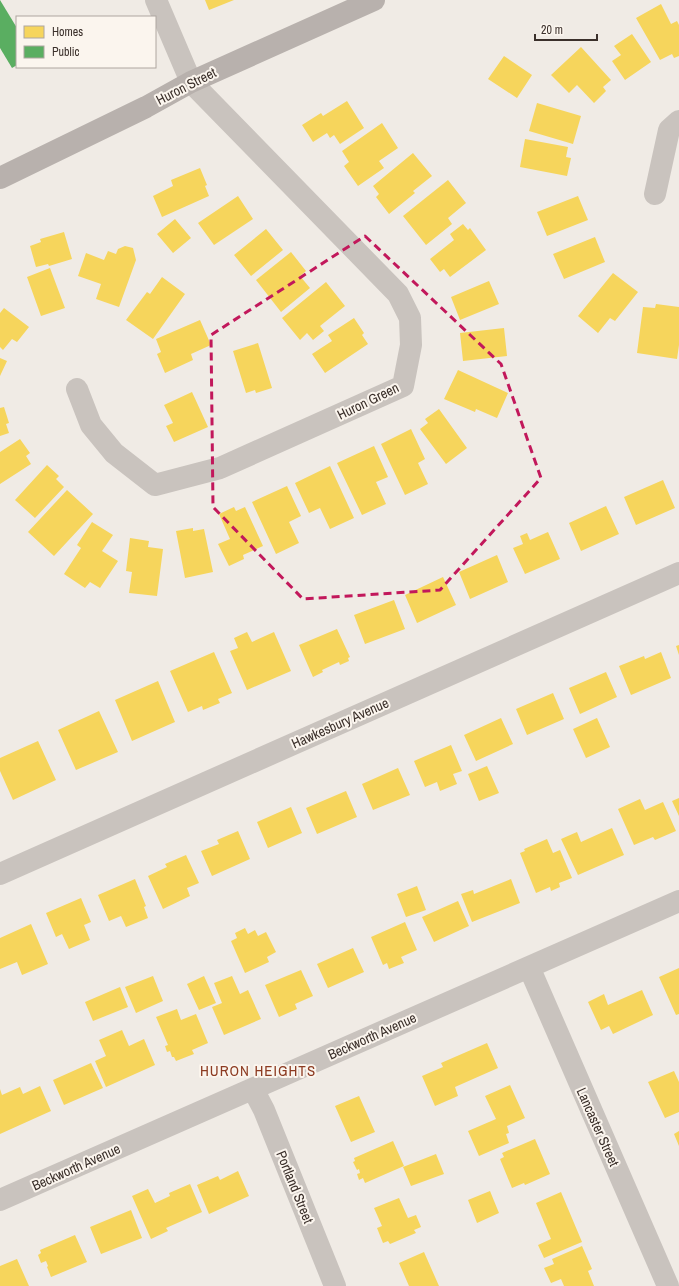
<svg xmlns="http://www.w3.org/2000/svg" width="679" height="1286" font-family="'Archivo Narrow',sans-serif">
  <rect width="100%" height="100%" fill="#f0ebe5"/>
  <!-- homes -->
  <path fill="#f6d55c" d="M205 0H234L209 10Z
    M661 4 671 24 677 21 679 25V56L674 58 672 54 660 60 636 18Z
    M632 34 651 62 625 80 612 61 621 55 614 46Z
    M581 47 611 80 603 87 606 91 594 103 577 85 569 93 551 75Z
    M504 56 532 75 517 98 488 79Z
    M347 101 364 128 340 144 334 135 330 138 327 133 313 142 302 125 321 113 323 116Z
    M537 103 581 116 573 144 529 131Z
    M382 123 398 148 379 161 384 168 358 186 344 166 349 162 342 151Z
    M525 139 568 147 566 157 571 158 567 176 520 167Z
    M413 153 432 176 413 191 415 193 389 214 376 197 379 194 373 186Z
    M200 168 207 185 205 186 209 196 162 217 153 196 173 186 171 180Z
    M448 180 466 203 448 218 452 224 426 245 403 216Z
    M238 196 253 219 214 245 198 223Z
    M578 196 588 220 547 236 537 212Z
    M175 219 191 238 173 253 157 234Z
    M463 224 468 230 470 228 486 250 450 277 444 269 440 272 430 259 454 240 450 234Z
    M266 229 283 250 251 276 234 255Z
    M64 232 72 259 49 266 48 264 36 267 30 246 41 242 40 239Z
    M595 237 605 262 564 279 553 254Z
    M125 246 133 248 136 260 119 307 96 299 101 284 78 276 86 253 104 260 108 251 116 254 118 249Z
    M291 252 306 271 300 276 310 288 281 312 256 280Z
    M50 268 65 308 41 316 27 277Z
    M613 273 638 292 615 321 610 318 598 333 578 316Z
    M162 277 185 294 153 339 126 320 147 292 150 294Z
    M489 281 499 304 460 320 451 297Z
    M326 282 345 306 320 326 324 331 313 340 307 333 300 340 282 318Z
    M656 304 679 307V345L677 359 637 353 643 307 655 308Z
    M4 308 29 327 17 342 12 339 3 350 0 347V313Z
    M354 318 364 333 362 335 368 344 325 373 312 354 332 341 328 335Z
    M200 320 211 345 191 354 193 360 165 373 157 354 161 352 156 339Z
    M504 328 507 356 463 361 460 333Z
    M258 343 272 388 256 393 255 390 246 393 233 351Z
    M0 358 7 361 0 376Z
    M458 370 508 393 497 418 476 409 475 412 444 399Z
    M192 392 208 427 174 442 166 426 173 423 164 405Z
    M4 407 9 423 6 424 9 433 0 436V408Z
    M439 409 467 448 446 464 420 429 428 423 425 419Z
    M411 429 425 459 418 463 428 484 405 495 381 444Z
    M20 439 30 453 26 456 31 464 0 484V452Z
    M374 446 388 477 376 482 386 504 362 515 337 463Z
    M47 465 59 476 56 479 64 487 35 518 15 500Z
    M330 466 354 518 330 529 320 508 309 513 295 483Z
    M663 480 675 508 636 525 624 497Z
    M287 486 301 516 289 522 299 543 276 554 252 502Z
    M67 490 93 514 54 556 28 532Z
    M606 506 619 534 581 551 569 523Z
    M234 507 236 511 245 507 263 546 243 555 244 559 229 566 218 544 230 539 219 514Z
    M92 522 113 535 102 551 118 561 100 588 90 582 85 588 64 574 81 548 77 545Z
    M193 528V531L204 529 213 572 185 578 176 531Z
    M548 532 560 559 525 574 513 548 523 544 520 536 527 533 530 540Z
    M130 538 149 541 148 547 163 549 157 596 129 593 132 572 126 571Z
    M497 555 508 582 470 599 459 572Z
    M443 577 456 605 417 623 405 595Z
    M394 600 405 629 365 644 354 615Z
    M337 629 350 657 348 658 349 661 340 665 339 662 322 670 323 672 313 677 299 645Z
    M247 632 252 642 274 632 291 671 247 690 230 651 238 648 234 638Z
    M679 645V655L676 646Z
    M214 652 232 693 218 699 220 703 203 710 202 706 188 712 170 671Z
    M661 652 671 678 631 695 619 666 644 656 645 659Z
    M606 672 617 697 580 714 569 688Z
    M158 681 175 722 132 741 115 700Z
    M553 693 564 719 527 735 516 709Z
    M99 711 118 752 76 770 58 730Z
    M501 718 513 744 476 761 464 735Z
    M597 718 610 747 586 758 573 729Z
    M38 741 56 780 13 800 0 771V758Z
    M451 745 462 771 453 774 457 784 440 791 437 782 425 787 414 761Z
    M487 766 499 793 479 801 468 774Z
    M398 768 410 795 373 810 362 784Z
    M346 791 357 817 317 834 306 808Z
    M679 798V816L672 801Z
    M640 799 645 810 663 802 676 831 655 840 653 837 634 845 618 809Z
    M291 807 302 833 268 848 257 822Z
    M612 828 624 855 578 875 561 839 577 832 581 842Z
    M238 831 250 859 212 876 201 851 219 844 217 840Z
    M547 839 553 853 560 850 572 878 559 883 560 887 551 891 550 887 536 893 520 853 525 851 524 849Z
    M186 855 199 883 187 888 190 896 163 909 148 876 167 867 165 864Z
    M135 879 146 906 144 907 148 918 126 927 121 916 109 921 98 895Z
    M511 879 520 903 472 922 461 894 473 890 474 894Z
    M417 886 426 910 406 917 397 894Z
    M81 898 91 922 84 925 90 940 69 949 62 934 56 937 46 913Z
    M458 901 469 926 434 942 422 917Z
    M405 922 417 950 401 957 404 963 389 969 387 963 383 965 371 937Z
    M31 924 48 964 22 975 17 962 0 969V938Z
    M245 928 248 934 255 930 258 936 266 932 276 952 267 957 269 962 245 973 231 941 237 938 235 933Z
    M353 948 364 972 328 988 317 964Z
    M679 968V1014L676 1015 659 977Z
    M301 970 313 996 295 1004 297 1009 279 1017 265 985Z
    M153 976 163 1001 136 1013 125 987Z
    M204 976 216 1003 199 1010 187 984Z
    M232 976 240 994 248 990 261 1019 224 1035 212 1007 222 1003 214 983Z
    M120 987 128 1007 93 1021 85 1002Z
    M642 990 653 1015 613 1034 609 1026 601 1030 588 1002 604 994 608 1005Z
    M177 1009 181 1020 196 1014 208 1043 192 1050 194 1054 176 1061 174 1057H172L170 1051 167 1052 165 1046 168 1045 156 1017Z
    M122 1030 129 1046 144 1039 155 1065 106 1087 95 1061 106 1056 99 1040Z
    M487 1043 498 1068 455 1087 458 1096 435 1106 422 1076 443 1067 441 1063Z
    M91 1063 103 1088 64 1105 53 1080Z
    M674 1071 679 1082V1112L665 1118 648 1082Z
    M510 1085 525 1118 507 1126 509 1133 506 1134 509 1143 479 1156 468 1131 496 1119 485 1096Z
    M40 1086 51 1111 0 1134V1089L2 1095 20 1087 23 1094Z
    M359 1096 375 1132 351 1142 335 1106Z
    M679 1131V1146L674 1134Z
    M535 1139 550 1174 525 1185 524 1183 512 1188 500 1159 504 1157 502 1153Z
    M393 1141 404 1166 365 1183 363 1178 359 1180 357 1174 360 1173 359 1169 357 1170 353 1162 355 1161 354 1158Z
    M436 1154 444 1174 411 1186 403 1167Z
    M238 1171 249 1196 209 1214 197 1185 218 1176 220 1180Z
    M190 1184 202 1212 166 1228 168 1231 151 1239 132 1196 148 1189 155 1203 170 1196 169 1193Z
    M490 1191 499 1213 477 1223 468 1200Z
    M561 1192 582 1242 544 1258 538 1245 551 1239 536 1203Z
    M399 1198 408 1218 416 1215 421 1227 414 1230 416 1233 390 1244 388 1241 383 1243 377 1228 382 1226 374 1208Z
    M131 1210 142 1238 101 1254 90 1227Z
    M75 1235 87 1262 51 1277 47 1267 48 1266 46 1261 41 1263 38 1255 41 1253 40 1250Z
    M582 1246 592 1269 588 1271 594 1286H564L561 1279 551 1283 544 1268 554 1264 552 1259Z
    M424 1252 439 1286H409L399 1263Z
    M17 1259 29 1286H0V1266Z"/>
  <!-- public -->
  <path fill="#5aae61" d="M0 0 17 28V65L12 68 0 48Z"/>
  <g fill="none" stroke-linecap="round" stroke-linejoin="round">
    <!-- minor -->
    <path stroke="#c9c3be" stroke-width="22" d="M655 194 669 130 679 121
      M77 389 91 425 114 453 155 485 220 468 403 386 411 345 410 318 398 294 191 82 156 0
      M0 874 679 573
      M529 967 668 1286
      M253 1089 264 1110 335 1286
      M0 1200 679 901"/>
    <!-- major -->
    <path stroke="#b8b1ad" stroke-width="22" d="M0 178 146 107 191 82 374 0"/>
  </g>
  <!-- marked area -->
  <path fill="none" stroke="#c2185b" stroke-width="3" stroke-dasharray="8 5" stroke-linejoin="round" d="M365 236 501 364 541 478 440 590 303 599 213 507 211 335Z"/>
  <g text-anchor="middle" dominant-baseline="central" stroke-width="4" stroke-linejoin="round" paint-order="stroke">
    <!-- street labels -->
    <g font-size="14" fill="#3b302b" stroke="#fbf5ee">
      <text transform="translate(186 86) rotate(-27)">Huron Street</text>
      <text transform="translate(368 401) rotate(-26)">Huron Green</text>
      <text transform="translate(340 723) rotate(-24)">Hawkesbury Avenue</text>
      <text transform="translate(372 1036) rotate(-24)">Beckworth Avenue</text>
      <text transform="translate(598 1127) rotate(66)">Lancaster Street</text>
      <text transform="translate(76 1167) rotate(-24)">Beckworth Avenue</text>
      <text transform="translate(295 1187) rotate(68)">Portland Street</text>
    </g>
    <!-- neighbourhood labels -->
    <g font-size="15" letter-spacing="1" fill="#8c3b22" stroke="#fbf5ee">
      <text x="258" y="1070">HURON HEIGHTS</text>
    </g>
  </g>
  <!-- legend -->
  <rect x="16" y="16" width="140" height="52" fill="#fbf5ee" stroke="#aea6a0"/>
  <rect x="24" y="26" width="20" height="12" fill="#f6d55c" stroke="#aea6a0"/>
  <text x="52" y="36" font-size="12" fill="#3b302b">Homes</text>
  <rect x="24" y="46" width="20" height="12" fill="#5aae61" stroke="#aea6a0"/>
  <text x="52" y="56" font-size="12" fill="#3b302b">Public</text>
  <!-- scale -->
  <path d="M535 34v6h62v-6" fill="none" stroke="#3b302b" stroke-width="2"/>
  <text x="541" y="34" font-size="12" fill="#3b302b" stroke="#fbf5ee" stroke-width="3" paint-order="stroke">20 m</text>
</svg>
